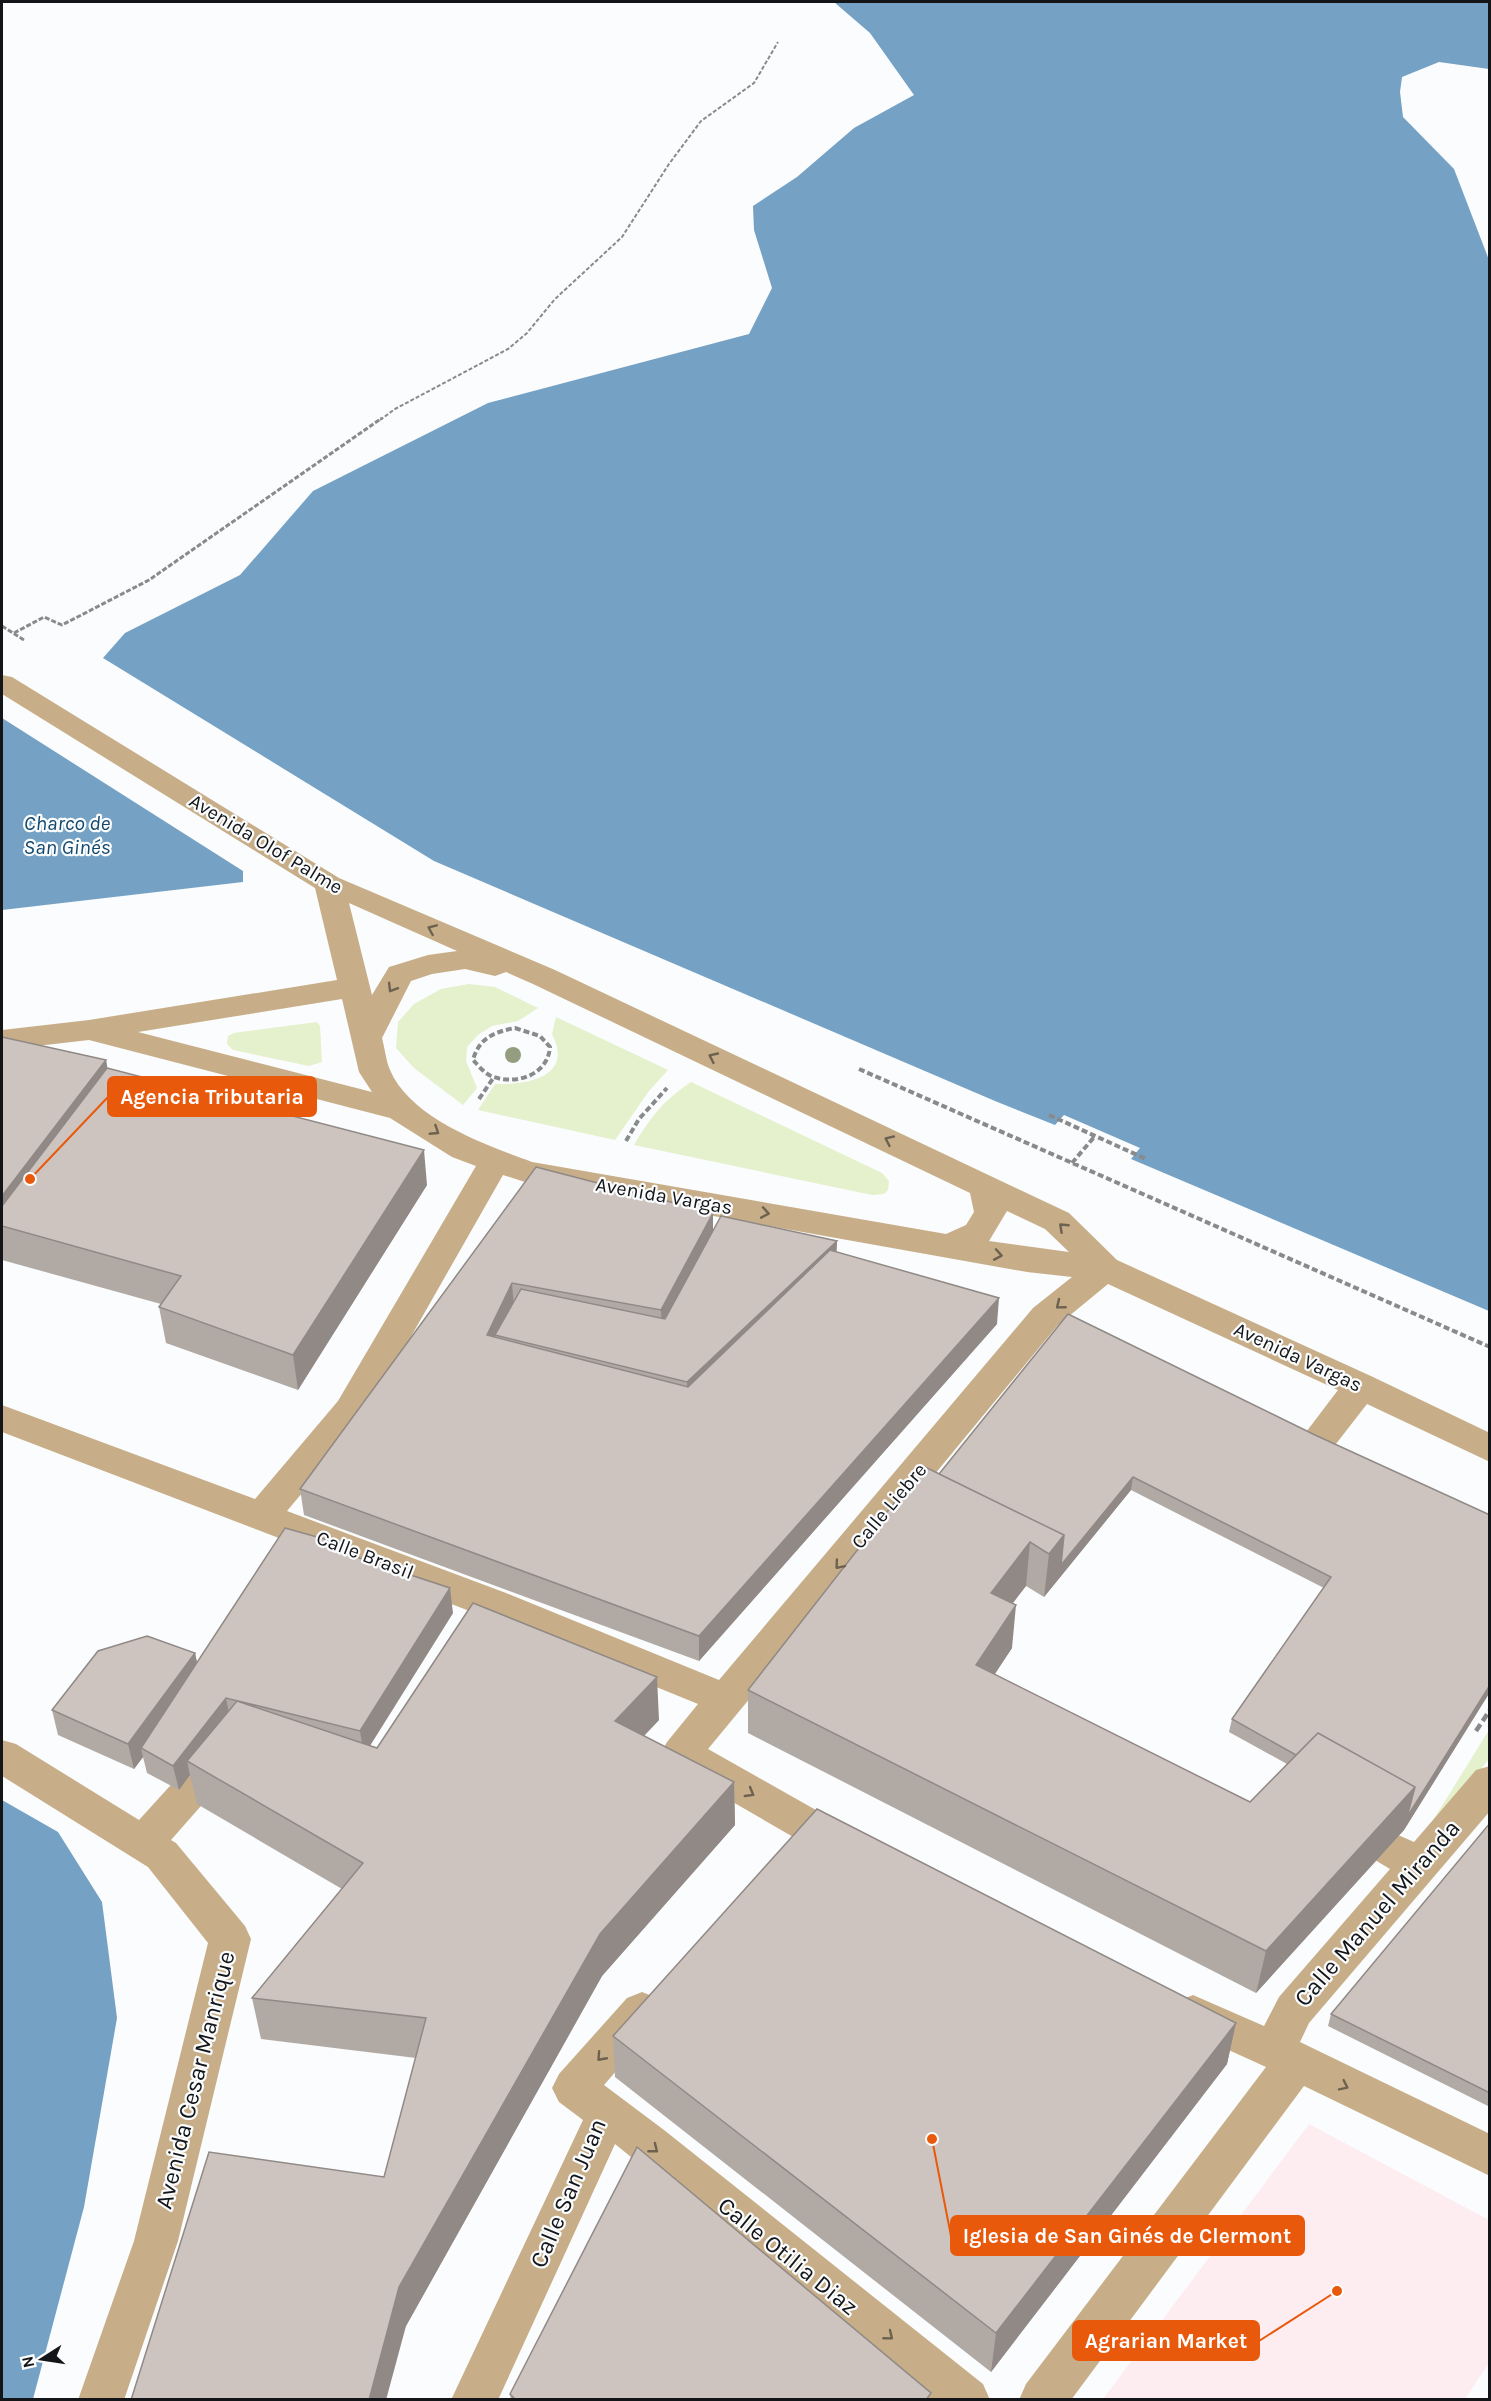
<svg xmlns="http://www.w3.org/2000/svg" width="1491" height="2401" font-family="Karla,sans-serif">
  <rect width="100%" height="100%" fill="#fafcfd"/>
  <!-- commercial -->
  <path fill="#fdedf0" d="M1309 2124 1489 2220V2363L1465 2399H1103Z"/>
  <!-- green -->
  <path fill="#e4f1cc" d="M469 984 495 987 538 1008 518 1021 492 1026 478 1035 467 1047 466 1061 477 1088 463 1105 414 1068 396 1048 398 1022 414 1004 441 989Z
    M556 1017 668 1070 649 1091 615 1140 478 1110 495 1084C528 1085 574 1077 552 1034Z
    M317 1022 320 1026 322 1062 309 1066 233 1050 227 1044 228 1036 234 1033Z
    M691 1082 882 1173 889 1181 888 1190 884 1194 872 1195 634 1145C652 1115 663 1101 691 1082Z
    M1489 1730V1759L1432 1831 1427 1830Z"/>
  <!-- water -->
  <path fill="#74a1c4" d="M834 2H1489V69L1439 62 1402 77 1400 92 1403 117 1454 169 1489 260V1311L1131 1159 1140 1148 1064 1115 1055 1125 995 1101 434 861 103 658 125 633 240 575 313 491 488 403 749 334 772 288 754 230 753 206 797 177 854 128 914 95 870 33Z
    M2 718 243 871V882L2 910Z
    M2 1800 58 1832 102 1902 117 2018 84 2207 33 2399H2Z"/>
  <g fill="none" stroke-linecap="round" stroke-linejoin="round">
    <!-- path-far3 -->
    <path stroke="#888a8c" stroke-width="2" stroke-dasharray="4 2" stroke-linecap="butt" d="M380 420 395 409 508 349 527 333 555 299 622 237 669 164 701 121 754 83 778 42"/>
    <!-- path-far2 -->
    <path stroke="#888a8c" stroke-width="3" stroke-dasharray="5 2" stroke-linecap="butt" d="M2 626 24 640
      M14 633 44 617 62 625 149 580 382 418"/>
    <!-- path-far1 -->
    <path stroke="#888a8c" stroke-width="4" stroke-dasharray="6 3" stroke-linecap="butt" d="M515 1028 540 1036 550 1047C548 1075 516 1086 491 1076 484 1073 478 1065 473 1060 479 1038 494 1032 515 1028Z
      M859 1069 1490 1347
      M479 1099 494 1077
      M1049 1115 1146 1159
      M626 1141 639 1119 667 1088
      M1072 1163 1095 1136"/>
    <!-- path -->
    <path stroke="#888a8c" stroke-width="4.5" stroke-dasharray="8 4" stroke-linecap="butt" d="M1476 1731 1490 1710"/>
    <!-- minor -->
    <path fill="#c7ae88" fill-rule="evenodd" d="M2 675 12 677 339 878 555 970 1069 1213 1117 1260 1373 1377 1490 1433V1462L1367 1404 1325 1458 1312 1461 1299 1458 1294 1448 1338 1390 1108 1284 1057 1326 708 1749 823 1814 859 1831 865 1843 859 1855 845 1860 795 1838 667 1764 661 1753 667 1742 698 1704 480 1615 2 1432V1405L255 1499 338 1401 476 1166 452 1157 390 1118 89 1040 2 1050V1030L89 1020 337 980 315 888 2 694ZM349 903 457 951 428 955 389 967 372 995ZM465 969 495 976 506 972 533 984 970 1193 974 1212 966 1225 946 1234 532 1162C486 1145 411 1119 390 1070 386 1061 385 1049 382 1038L411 981 432 974ZM342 999 359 1072 372 1092 138 1032ZM503 1175 528 1183 1027 1272 1072 1277 1033 1308 719 1680 506 1593 287 1511 364 1419ZM1007 1211 1045 1229 1069 1252 989 1241Z
      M223 1738 237 1743 243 1754 237 1765 171 1840 176 1843 245 1926 251 1939 178 2241 124 2400H78L134 2241 208 1943 148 1867 2 1776V1740L16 1744 139 1820 209 1743Z
      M1490 1766V1811L1309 2023 1300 2042 1490 2134V2176L1304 2086 1071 2400H1019L1026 2384 1266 2067 1178 2027 1172 2014 1178 2001 1193 1995 1264 2026 1279 1997 1390 1869 1375 1860 1369 1848 1375 1836 1389 1831 1414 1842 1476 1770Z
      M642 1992 657 1998 663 2011 657 2024 604 2085 664 2130 983 2384 990 2400H930L615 2144 498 2400H451L583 2120 559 2102 552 2088 559 2074 627 1998Z"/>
  </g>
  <!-- trees -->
  <circle fill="#949d7f" cx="513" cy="1055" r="8"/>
  <!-- wall -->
  <path fill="#b1a9a4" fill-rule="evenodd" d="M2 1037 106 1060 107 1068 427 1185 298 1390 166 1343 159 1307 161 1304 2 1260Z
    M536 1167 713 1231 837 1241 836 1252 997 1324 699 1661 304 1515 300 1489Z
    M1315 1435 1490 1692 1404 1830 1256 1993 748 1733V1690L939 1474ZM1131 1490 1324 1588 1232 1719 1229 1732 1287 1764 1250 1802 995 1674 1012 1648V1603L1026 1586 1044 1597Z
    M343 1553 453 1613 370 1746 377 1748 659 1720 644 1736 734 1782 735 1825 602 1976 406 2326 384 2177 416 2058 261 2039 252 1998 342 1889 197 1804 190 1775 179 1790 147 1773 143 1757 134 1769 58 1735 52 1710 195 1653 197 1662Z
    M1490 1823V2107L1328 2026 1331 2014Z
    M1236 2023 1227 2064 991 2372 615 2077 613 2036Z
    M510 2394 930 2400H511Z"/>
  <!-- shaded-wall -->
  <path fill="#908986" d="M106 1060 114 1104 2 1226V1196Z
    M424 1150 427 1185 298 1390 293 1355Z
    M713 1213V1239L662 1336 661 1310Z
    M837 1241 836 1267 687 1407V1382Z
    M512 1283 514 1309 495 1335 496 1347 487 1335Z
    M999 1298 997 1324 699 1661V1636Z
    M1133 1477 1131 1490 1044 1597 1049 1554 1064 1535Z
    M1030 1542 1026 1586 987 1637 991 1593Z
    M342 1544 346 1570 338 1551Z
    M450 1588 453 1613 364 1755 360 1731Z
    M1016 1605 1012 1648 972 1708 976 1665Z
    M195 1653 200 1678 141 1748 143 1757 134 1769 128 1744Z
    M657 1677 659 1720 617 1764 615 1721Z
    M1490 1685V1692L1404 1830 1256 1993 1266 1951 1415 1787Z
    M226 1698 231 1723 187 1761 190 1775 179 1790 173 1766Z
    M734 1782 735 1825 602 1976 406 2326 386 2400H369L399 2287 600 1934Z
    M1236 2023 1227 2064 991 2372 996 2333Z"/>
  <!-- building -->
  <path fill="#cec4bf" stroke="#908986" stroke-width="1.5" d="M2 1037 106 1060 2 1196Z
    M107 1068 424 1150 293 1355 159 1307 181 1276 2 1226V1206Z
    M536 1167 713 1213 661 1310 512 1283 487 1335 688 1387 830 1250 999 1298 699 1636 300 1489Z
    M721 1216 837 1241 687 1382 495 1335 521 1289 665 1319Z
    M1068 1314 1315 1435 1490 1515V1685L1407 1817 1415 1787 1318 1733 1296 1755 1232 1719 1331 1577 1133 1477 1061 1565 1064 1535 939 1474Z
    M923 1466 1064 1535 1049 1554 1030 1542 991 1593 1016 1605 976 1665 1250 1802 1318 1733 1415 1787 1266 1951 748 1690Z
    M285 1528 342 1544 338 1551 450 1588 360 1731 226 1698 173 1766 141 1748Z
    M473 1603 657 1677 615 1721 734 1782 600 1934 399 2287 369 2400H131L209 2152 384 2177 426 2018 252 1998 363 1863 187 1761 237 1701 377 1748Z
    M147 1636 195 1653 128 1744 52 1710 98 1651Z
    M817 1809 1236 2023 996 2333 613 2036Z
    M1490 1823V2093L1331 2014Z
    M637 2147 931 2393 926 2400H516L510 2394Z"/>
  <!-- one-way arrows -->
  <defs><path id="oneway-chevron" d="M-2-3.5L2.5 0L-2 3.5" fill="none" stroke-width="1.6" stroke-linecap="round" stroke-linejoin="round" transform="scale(1.5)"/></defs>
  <g stroke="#6d6250">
    <use href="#oneway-chevron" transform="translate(432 929) rotate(-157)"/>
    <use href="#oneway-chevron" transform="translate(392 988) rotate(121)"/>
    <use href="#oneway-chevron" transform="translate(713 1057) rotate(-155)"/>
    <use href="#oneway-chevron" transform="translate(435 1131) rotate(33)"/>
    <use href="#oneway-chevron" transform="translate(889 1140) rotate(-155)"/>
    <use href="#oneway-chevron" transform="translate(765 1213) rotate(10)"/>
    <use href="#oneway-chevron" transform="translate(1063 1227) rotate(-137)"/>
    <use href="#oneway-chevron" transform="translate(998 1255) rotate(10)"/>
    <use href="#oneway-chevron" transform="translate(1060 1305) rotate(141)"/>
    <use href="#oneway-chevron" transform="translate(839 1565) rotate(130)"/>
    <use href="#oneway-chevron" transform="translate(750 1793) rotate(30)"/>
    <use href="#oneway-chevron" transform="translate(601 2057) rotate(132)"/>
    <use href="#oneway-chevron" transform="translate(1344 2086) rotate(26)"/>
    <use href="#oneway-chevron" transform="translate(654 2149) rotate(38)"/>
    <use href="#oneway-chevron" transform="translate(889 2336) rotate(39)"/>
  </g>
  <g text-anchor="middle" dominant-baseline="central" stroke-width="4.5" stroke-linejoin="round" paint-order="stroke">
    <!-- street labels -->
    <g font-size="20" fill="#131518" stroke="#fafcfd">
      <text transform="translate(266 844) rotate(31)">Avenida Olof Palme</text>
      <text transform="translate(664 1196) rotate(10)">Avenida Vargas</text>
      <text transform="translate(1298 1357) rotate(25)">Avenida Vargas</text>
      <text transform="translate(889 1506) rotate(-50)">Calle Liebre</text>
      <text transform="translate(365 1555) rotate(21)">Calle Brasil</text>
    </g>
    <!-- water labels -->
    <g font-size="21" font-style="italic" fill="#12486b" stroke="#fafcfd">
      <text x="67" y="823">Charco de<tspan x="67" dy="24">San Ginés</tspan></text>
    </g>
    <!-- near-street labels -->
    <g font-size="24" fill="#131518" stroke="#fafcfd">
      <text transform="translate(1377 1913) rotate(-49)">Calle Manuel Miranda</text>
      <text transform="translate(195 2080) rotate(-76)">Avenida Cesar Manrique</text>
      <text transform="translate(568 2193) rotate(-67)">Calle San Juan</text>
      <text transform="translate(788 2256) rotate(39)">Calle Otilia Diaz</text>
    </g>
  </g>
  <!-- callouts -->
  <path fill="none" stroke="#e8590c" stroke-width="2" d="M30 1179L108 1097M932 2139L951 2236M1337 2291L1259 2341"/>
  <g fill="#e8590c" stroke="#fafcfd" stroke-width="2">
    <circle cx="30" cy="1179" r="6"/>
    <circle cx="932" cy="2139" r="6"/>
    <circle cx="1337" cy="2291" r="6"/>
  </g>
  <g fill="#e8590c" stroke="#e8590c" stroke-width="2">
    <rect x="108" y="1077" width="208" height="39" rx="6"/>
    <rect x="951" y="2216" width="353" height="39" rx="6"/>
    <rect x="1073" y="2321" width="186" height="39" rx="6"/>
  </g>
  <g font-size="21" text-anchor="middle" font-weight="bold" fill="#fff">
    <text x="212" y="1104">Agencia Tributaria</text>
    <text x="1127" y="2243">Iglesia de San Ginés de Clermont</text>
    <text x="1166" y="2348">Agrarian Market</text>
  </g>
  <!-- border -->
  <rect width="1491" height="2401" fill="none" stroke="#131518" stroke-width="6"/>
  <!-- north arrow -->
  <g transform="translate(42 2359) rotate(258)" stroke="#fafcfd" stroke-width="4.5" paint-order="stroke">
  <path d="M0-4.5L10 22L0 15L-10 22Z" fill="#131518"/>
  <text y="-9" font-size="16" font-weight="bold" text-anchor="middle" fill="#131518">N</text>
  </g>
</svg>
